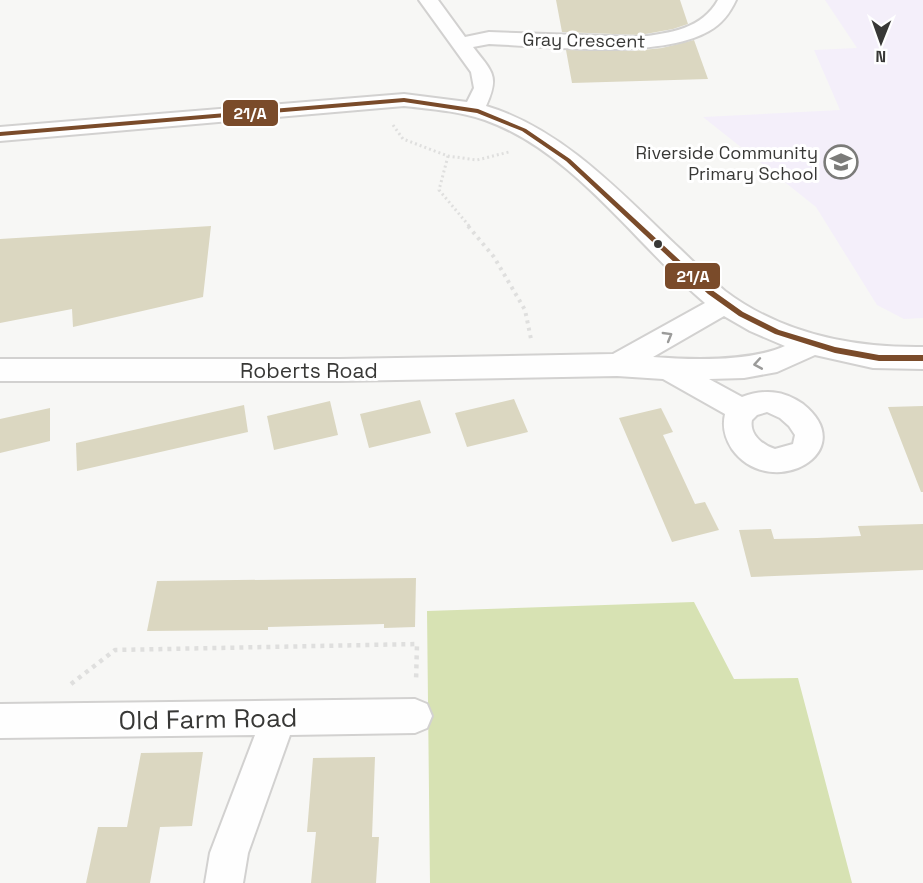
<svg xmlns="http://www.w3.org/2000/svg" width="923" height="883" font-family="'Space Grotesk',sans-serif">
  <rect width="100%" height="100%" fill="#f7f7f5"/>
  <!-- education -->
  <path fill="#f4effa" d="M825 0H923V318L904 319 877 305 816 207 703 117 840 110 814 50 857 48Z"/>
  <!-- green -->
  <path fill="#d7e2b3" d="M694 602 734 679 798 678 852 883H430L427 611Z"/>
  <!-- building -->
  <path fill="#dbd7c1" d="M556 0H680L688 24 673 29 640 35 562 32Z
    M694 40 708 79 572 83 566 50 633 51 662 48Z
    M211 226 203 297 73 327 72 309 0 323V239Z
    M514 399 528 432 467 447 455 413Z
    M420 400 431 433 369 448 360 414Z
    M330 401 338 435 274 450 267 416Z
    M244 405 248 432 77 471 76 443Z
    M923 406V492H921L888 407Z
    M50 408V441L0 453V419Z
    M661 408 673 432 663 435 695 504 705 502 719 530 672 542 619 418Z
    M923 524V570L751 577 739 530 771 529 774 539 817 538 861 536 858 526Z
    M416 578 415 627 384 628V624L268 627V630L147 631 157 581Z
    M203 752 192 826 160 827 150 883H86L98 827H127L141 753Z
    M375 757 372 837H379L376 883H311L316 832H307L313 758Z"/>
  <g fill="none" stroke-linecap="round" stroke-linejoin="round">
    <defs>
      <path id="street" d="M419 0H438L465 37 489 32 640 37C670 33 702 29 718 0H736C730 13 722 24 709 31 659 60 548 46 489 44L473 47C492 72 500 75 486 106 563 129 622 194 679 248 694 262 709 278 725 291 782 334 853 348 923 347V369L873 368 815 355 777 372 744 378 709 379 742 397C764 389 783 390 803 404 863 452 771 503 732 449 725 438 722 427 725 414L663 379 617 376 340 381H0V359H340L613 354 705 303C635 244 574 152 485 120 459 111 431 109 404 106L0 141V127L404 94 467 102 474 88 471 72ZM724 316 750 331 785 346C749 362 692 360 653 357ZM767 412 780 418 789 426 795 435 793 444 775 449C762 445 749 434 752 420L757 415Z
        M415 699 427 704 432 716 427 728 415 733 290 735 248 853 243 883H205L210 853 255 735 0 738V704Z"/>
    </defs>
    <!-- street casing -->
    <use href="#street" stroke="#d2d1d0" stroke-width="4"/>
    <!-- path-far2 -->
    <path stroke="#dfdfde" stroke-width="3" stroke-dasharray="2 3" stroke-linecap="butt" d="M393 125 403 139 448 156 477 160 509 152
      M448 156 439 190 470 227"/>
    <!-- path-far1 -->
    <path stroke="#dfdfde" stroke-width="4" stroke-dasharray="3 4.5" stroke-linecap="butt" d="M468 226 494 257 525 310 531 339"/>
    <!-- path -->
    <path stroke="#dfdfde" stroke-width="4.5" stroke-dasharray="4 5" stroke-linecap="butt" d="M71 684 115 650 417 644 416 682"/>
    <!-- street -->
    <use href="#street" fill="#fefefe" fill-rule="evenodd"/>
    <defs>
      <path id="bus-1" d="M404 98 478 109 526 129 570 159 712 290 743 312 779 330 835 347 879 355H923V361H879L835 353 775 334 739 316 708 294 566 161 522 131 477 113 404 102 0 136V132Z"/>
    </defs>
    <!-- bus-1 casing -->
    <use href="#bus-1" stroke="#fff" stroke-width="4"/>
    <!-- bus-1 -->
    <use href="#bus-1" fill="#7a4b2a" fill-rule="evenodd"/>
  </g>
  <!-- one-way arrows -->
  <defs><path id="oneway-chevron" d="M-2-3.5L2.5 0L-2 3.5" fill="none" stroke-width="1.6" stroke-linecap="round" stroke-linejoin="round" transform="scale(1.5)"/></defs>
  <g stroke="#9b9b9a">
    <use href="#oneway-chevron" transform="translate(668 336) rotate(-30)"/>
    <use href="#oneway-chevron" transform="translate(758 364) rotate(170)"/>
  </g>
  <!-- icons -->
  <defs>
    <symbol id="school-ring" viewBox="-11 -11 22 22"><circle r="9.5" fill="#fff" stroke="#7b7b79" stroke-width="1.5"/><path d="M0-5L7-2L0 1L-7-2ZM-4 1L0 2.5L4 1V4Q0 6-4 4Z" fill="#7b7b79"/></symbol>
  </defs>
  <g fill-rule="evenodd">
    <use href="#school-ring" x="822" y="143" width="38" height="38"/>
  </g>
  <!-- markers -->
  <circle fill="#383836" stroke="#fff" stroke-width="2" cx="658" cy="244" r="5"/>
  <g text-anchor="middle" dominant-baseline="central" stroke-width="6" stroke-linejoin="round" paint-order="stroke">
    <!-- far-street labels -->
    <g font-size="18" fill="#383836" stroke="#fff">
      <text transform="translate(584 40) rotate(1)">Gray Crescent</text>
    </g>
    <!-- far-poi labels -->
    <g font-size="18" fill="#383836" stroke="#fff" text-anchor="end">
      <text x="818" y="152">Riverside Community<tspan x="818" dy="21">Primary School</tspan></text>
    </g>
    <!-- street labels -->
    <g font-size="21" fill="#383836" stroke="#fff">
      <text x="309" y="370">Roberts Road</text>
    </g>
    <!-- near-street labels -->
    <g font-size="26" fill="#383836" stroke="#fff">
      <text transform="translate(208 719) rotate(-1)">Old Farm Road</text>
    </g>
  </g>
  <g stroke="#fff" stroke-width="2">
    <rect x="222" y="99" width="57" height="28" rx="6" fill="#7a4b2a"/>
    <rect x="664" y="262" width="57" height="28" rx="6" fill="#7a4b2a"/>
  </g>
  <g font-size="16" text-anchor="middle" font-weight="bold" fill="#fff">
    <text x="250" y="119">21/A</text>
    <text x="693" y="282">21/A</text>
  </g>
  <!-- north arrow -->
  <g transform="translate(881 42) rotate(181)" stroke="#ffffff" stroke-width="4.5" paint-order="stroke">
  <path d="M0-4.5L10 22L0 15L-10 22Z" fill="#383836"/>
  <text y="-9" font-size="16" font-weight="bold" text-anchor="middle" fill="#383836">N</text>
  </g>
</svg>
